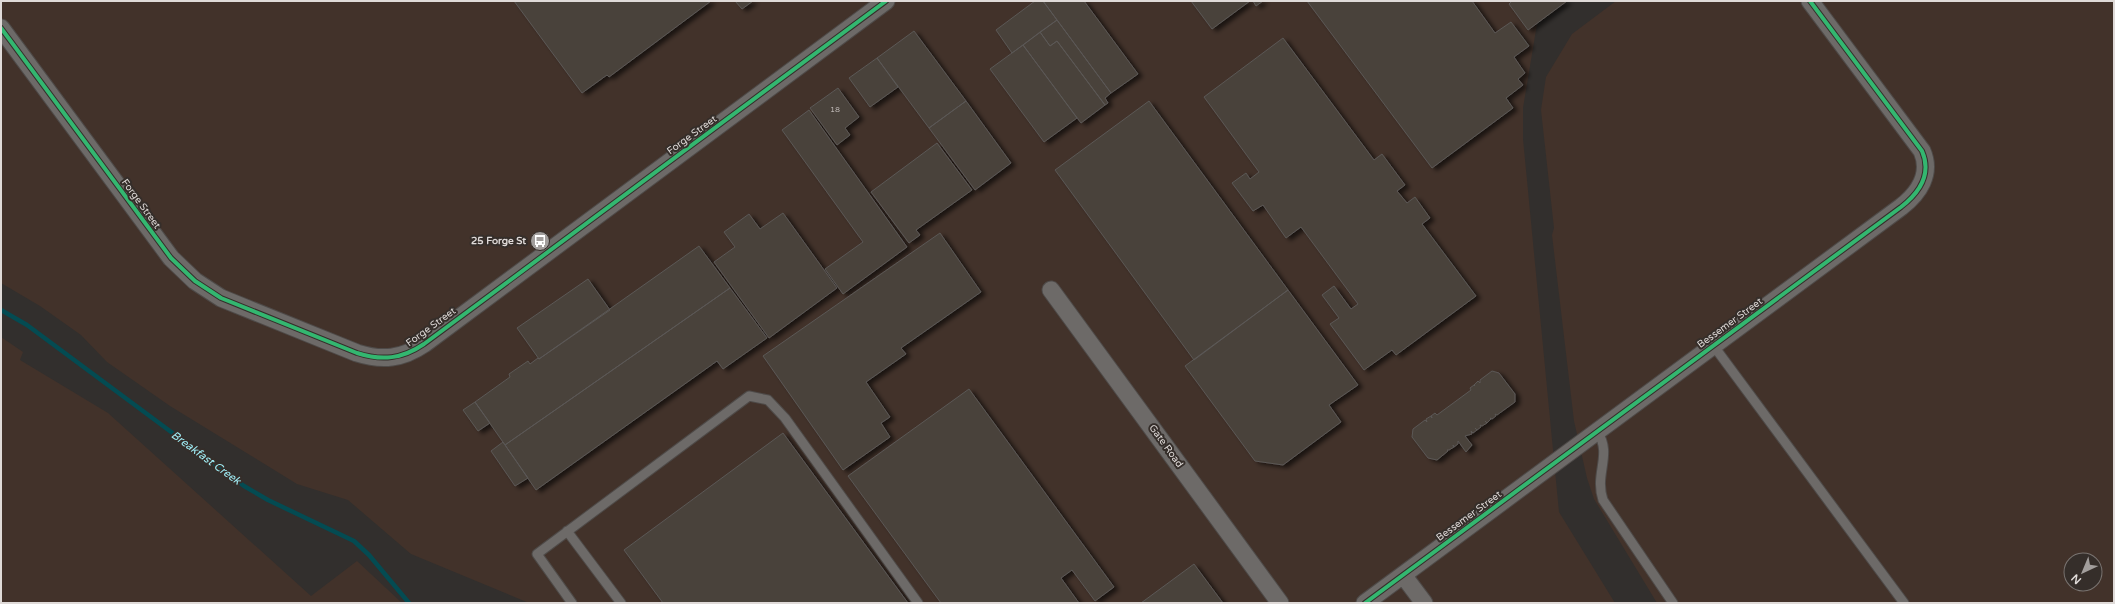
<svg xmlns="http://www.w3.org/2000/svg" width="2115" height="604" font-family="'Varela Round',sans-serif">
  <defs>
    <filter id="shadow"><feDropShadow dx="4.5" dy="2.5" stdDeviation="2" flood-color="#0009"/></filter>
  </defs>
  <rect width="100%" height="100%" fill="#322f2d"/>
  <!-- industrial -->
  <path fill="#42322a" fill-rule="evenodd" d="M1 1H1568L1537 24 1523 108V139L1559 512 1615 603H529L411 554 348 500 297 484 170 406 107 362 81 335 40 306 1 283Z
    M1616 1H2114V603H1657L1594 499 1587 478 1574 421 1552 235 1554 228 1541 110 1546 77 1572 34ZM2071 560H2095V584H2071Z
    M1 337 23 352 20 360 108 413 311 596 357 561 402 603H1Z"/>
  <g fill="none" stroke-linecap="round" stroke-linejoin="round">
    <!-- stream -->
    <path stroke="#044b52" stroke-width="4.5" d="M1 310 27 325 244 486 268 500 354 541 369 555 409 603"/>
  </g>
  <!-- building -->
  <path fill="#4a423b" stroke="#5b5856" filter="url(#shadow)" d="M514 1H711L609 77 607 75 582 93Z
    M735 1H753L742 9Z
    M1035 1H1043L1057 20 1012 53 996 30Z
    M1043 1H1084L1138 74 1111 93Z
    M1191 1H1250L1212 29Z
    M1253 1H1263L1256 6Z
    M1307 1H1472L1495 33 1511 22 1529 46 1514 57 1525 73 1518 79 1523 85 1506 98 1513 108 1432 168Z
    M1512 1H1567L1528 30 1509 4Z
    M1057 20 1111 93 1105 98 1108 103 1105 105 1057 41 1050 46 1040 32Z
    M914 31 966 101 929 128 877 58Z
    M1040 32 1050 46 1057 41 1105 105 1081 123 1023 45Z
    M1283 38 1374 160 1382 154 1405 185 1397 191 1407 203 1415 197 1430 218 1422 224 1476 296 1396 355 1392 350 1364 370 1330 324 1339 318 1322 295 1334 286 1351 309 1358 304 1301 227 1286 238 1263 205 1253 211 1232 183 1246 173 1250 179 1259 172 1204 97Z
    M1023 45 1077 118 1044 142 990 69Z
    M877 58 898 87 870 107 849 78Z
    M838 88 859 117 845 128 850 135 837 145 810 108Z
    M966 101 1011 163 975 190 929 128Z
    M1149 101 1288 290 1194 360 1055 170Z
    M809 110 907 247 843 294 825 269 863 242 782 130Z
    M937 143 972 190 916 230 920 235 909 243 871 192Z
    M783 213 837 288 769 338 714 262 735 247 724 232 749 214 760 229Z
    M940 233 981 292 901 348 906 354 866 382 890 417 881 423 890 437 843 470 763 356Z
    M699 246 730 288 505 445 475 402 510 377 509 374 528 361 530 364 538 358 539 359Z
    M588 279 610 310 539 359 517 328Z
    M730 288 767 338 723 369 717 361 536 490 505 445Z
    M1288 290 1358 385 1329 405 1341 422 1283 465 1255 461 1185 366Z
    M1492 371 1499 373 1515 394V402L1497 415 1495 414 1496 416 1492 419 1490 418 1491 419 1487 423 1485 421 1487 423 1482 426 1480 425 1481 427 1477 430 1475 428 1477 430 1473 433 1471 431 1472 434 1465 436 1472 445 1466 452 1458 441V444L1454 447 1453 445 1454 447 1449 450H1447L1448 451 1437 460 1428 458 1412 437 1413 429 1425 420 1427 422 1426 419 1431 416 1432 418 1431 416 1435 413 1437 415 1471 390 1470 388 1474 385 1475 386 1474 385 1478 381 1480 383V380Z
    M969 389 1114 587 1095 601 1072 570 1061 578 1079 603H941L848 476Z
    M475 402 490 423 478 431 463 410Z
    M783 433 908 603H663L624 550Z
    M503 442 528 478 515 486 491 451Z
    M1194 564 1223 603H1141Z"/>
  <g fill="none" stroke-linecap="round" stroke-linejoin="round">
    <defs>
      <path id="service" d="M1713 345 1904 603
        M1597 431C1613 455 1594 473 1603 500L1673 603
        M567 531 621 603
        M572 603 537 554 749 396 768 400 785 418 918 603"/>
      <path id="minor" d="M1 28 171 258 195 281 221 298 357 353C382 361 402 359 424 344L886 1
        M1051 290 1280 603
        M1403 575 1424 603
        M1365 603 1901 207C1919 193 1932 174 1922 151L1810 1"/>
    </defs>
    <!-- service casing -->
    <use href="#service" stroke="#4e4a48" stroke-width="11"/>
    <!-- minor casing -->
    <use href="#minor" stroke="#4e4a48" stroke-width="19"/>
    <!-- service -->
    <use href="#service" stroke="#6d6a68" stroke-width="9"/>
    <!-- minor -->
    <use href="#minor" stroke="#6d6a68" stroke-width="17"/>
    <defs>
      <path id="cycleway" d="M1 28 171 258 195 281 221 298 357 353C382 361 402 359 424 344L886 1
        M1365 603 1901 207C1919 193 1932 174 1922 151L1810 1"/>
    </defs>
    <!-- cycleway casing -->
    <use href="#cycleway" stroke="#352e2a" stroke-width="6"/>
    <!-- cycleway -->
    <use href="#cycleway" stroke="#33b770" stroke-width="4"/>
  </g>
  <!-- icons -->
  <defs>
    <symbol id="bus-disc" viewBox="-11 -11 22 22"><circle r="9.5" fill="#a29e9c" stroke="#352e2a"/><path d="M-5-6H5V4H4V6H2V4H-2V6H-4V4H-5ZM-3.5-4V0h7V-4ZM-3.5 1.2v1.5H-2V1.2ZM2 1.2v1.5H3.5V1.2Z" fill="#fff"/></symbol>
  </defs>
  <g fill-rule="evenodd">
    <use href="#bus-disc" x="529" y="230" width="22" height="22"/>
  </g>
  <g text-anchor="middle" dominant-baseline="central" stroke-width="4" stroke-linejoin="round" paint-order="stroke">
    <!-- number labels -->
    <g font-size="8" fill="#bab4b1">
      <text x="835" y="109">18</text>
    </g>
    <!-- street labels -->
    <g font-size="10" fill="#dfdad8" stroke="#352e2a">
      <text transform="translate(692 135) rotate(-36)">Forge Street</text>
      <text transform="translate(141 204) rotate(54)">Forge Street</text>
      <text transform="translate(1730 323) rotate(-36)">Bessemer Street</text>
      <text transform="translate(431 327) rotate(-36)">Forge Street</text>
      <text transform="translate(1166 446) rotate(54)">Gate Road</text>
      <text transform="translate(1469 516) rotate(-36)">Bessemer Street</text>
    </g>
    <!-- poi labels -->
    <g font-size="10" font-weight="bold" fill="#dfdad8" stroke="#352e2a" text-anchor="end">
      <text x="526" y="241">25 Forge St</text>
    </g>
    <!-- water labels -->
    <g font-size="11" font-style="italic" fill="#a1f0f9" stroke="#352e2a">
      <text transform="translate(206 458) rotate(36)">Breakfast Creek</text>
    </g>
  </g>
  <!-- border -->
  <rect width="2115" height="604" fill="none" stroke="#dfdad8" stroke-width="4"/>
  <!-- north arrow -->
  <g transform="translate(2083 572) rotate(224)"><circle r="19" fill="#352e2a" stroke="#797370"/>
  <path d="M0-3L7 15L0 10L-7 15Z" fill="#a29e9c"/>
  <text y="-6" font-size="11" font-weight="bold" text-anchor="middle" fill="#dfdad8">N</text>
  </g>
</svg>
